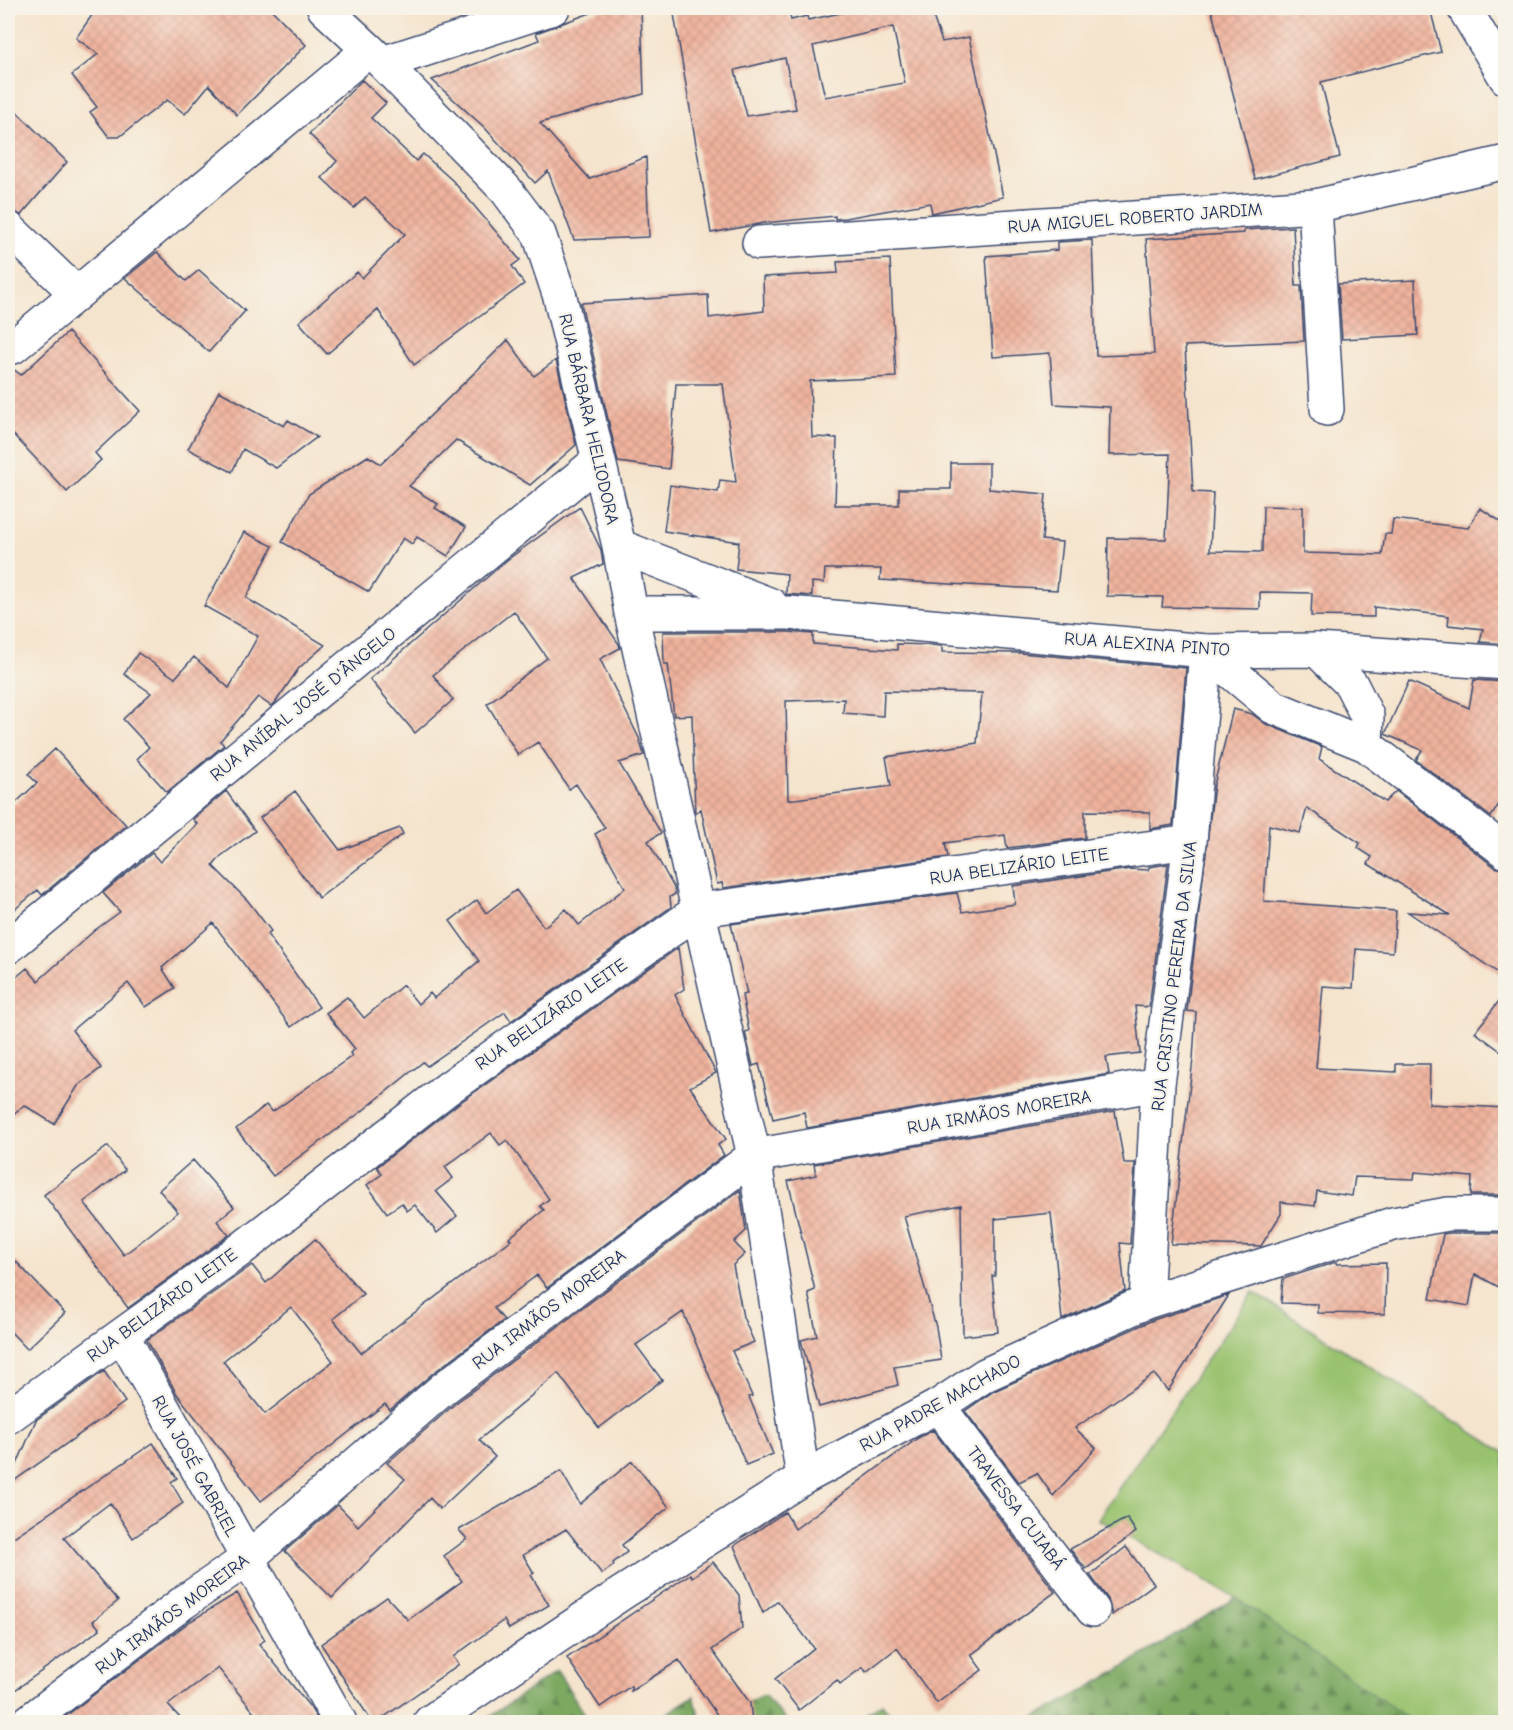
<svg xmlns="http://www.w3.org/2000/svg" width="1513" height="1730" viewBox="0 0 1513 1730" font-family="'Comic Neue',sans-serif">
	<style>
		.forest { fill: url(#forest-firs); stroke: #4b6c60; stroke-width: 1.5 }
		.pitch { fill: #9ac26e; stroke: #5a7866; stroke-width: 1.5 }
		.building { fill: url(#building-cross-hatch); fill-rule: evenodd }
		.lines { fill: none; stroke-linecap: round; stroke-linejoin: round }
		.minor-casing { stroke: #3c4a6f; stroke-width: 36 }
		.tertiary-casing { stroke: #3c4a6f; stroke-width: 36 }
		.minor { stroke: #fff; stroke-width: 33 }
		.tertiary { stroke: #fff; stroke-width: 33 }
		.labels { text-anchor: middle; stroke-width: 4.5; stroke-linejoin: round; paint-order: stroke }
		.street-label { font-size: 18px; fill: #1b2f5e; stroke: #f7f3e8 }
	</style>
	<defs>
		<pattern id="forest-firs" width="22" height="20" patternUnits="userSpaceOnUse" patternTransform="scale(1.5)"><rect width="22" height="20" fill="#7ba861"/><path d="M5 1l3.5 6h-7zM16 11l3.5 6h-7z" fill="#648953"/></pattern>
		<pattern id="building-cross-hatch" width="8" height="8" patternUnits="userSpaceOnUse" patternTransform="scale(1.5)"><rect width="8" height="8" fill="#f0b39d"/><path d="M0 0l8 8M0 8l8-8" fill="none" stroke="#cd9a8a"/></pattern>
	</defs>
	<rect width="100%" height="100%" fill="#f7f3e8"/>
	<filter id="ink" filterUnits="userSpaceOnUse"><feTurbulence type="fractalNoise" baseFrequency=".0167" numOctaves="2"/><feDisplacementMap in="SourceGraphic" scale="12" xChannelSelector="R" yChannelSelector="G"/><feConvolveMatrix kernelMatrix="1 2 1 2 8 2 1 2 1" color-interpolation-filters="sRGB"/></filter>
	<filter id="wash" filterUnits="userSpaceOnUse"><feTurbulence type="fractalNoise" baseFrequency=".008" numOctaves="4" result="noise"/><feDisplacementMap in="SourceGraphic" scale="24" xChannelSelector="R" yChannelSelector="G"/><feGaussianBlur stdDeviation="1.35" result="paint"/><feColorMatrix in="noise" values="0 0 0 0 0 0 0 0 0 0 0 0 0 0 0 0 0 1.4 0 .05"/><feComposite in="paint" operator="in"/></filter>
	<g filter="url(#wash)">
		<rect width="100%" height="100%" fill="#f5e4cd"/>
		<path class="forest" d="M1236,1598L1415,1722H1027L1107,1677Z
			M557,1671L590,1722H482L556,1671Z
			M764,1695L787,1722H704Z
			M694,1696L701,1722H653Z
			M882,1703L897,1722H855Z"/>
		<path class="pitch" d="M1253,1292L1505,1453V1722H1413L1236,1598L1098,1519Z"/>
		<g id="blocks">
			<path class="building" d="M97,8H270L306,45L237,115L209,85L185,114L167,100L119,137H109L90,112L97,107L72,75L98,54L76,38Z
				M604,8H641L644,94L540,123L590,179L646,157L649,237L574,240L548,171L535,183L484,127L432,80L539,40L536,33Z
				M673,8H788L791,20L807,16L808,20L863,8H930L942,42L969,37L1003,197L932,213L930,203L845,218L835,219V216L764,223L711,233ZM893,27L905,83L825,97L813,46ZM785,58L796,109L747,116L735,70Z
				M1211,8H1430L1441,52L1321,82L1340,157L1255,179Z
				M362,80L386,103L371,118L416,161L423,154L453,181L520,260L512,266L524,284L414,365L378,310L327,354L299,322L357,272L362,278L405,234L365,197L354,208L322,178L337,161L309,134Z
				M8,103L67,162L21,215L8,210Z
				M1293,227L1296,286H1301L1304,341L1185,346L1193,492L1213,493L1210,551L1262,552L1263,506L1303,507V553L1382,555L1385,534H1391L1393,519L1468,528L1480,508L1506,525V644L1480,642L1483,629L1448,625L1449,616L1374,607V617L1311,616L1312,593L1260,592V609L1162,607L1163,597L1107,596L1108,538L1166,539L1170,454L1109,455L1110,407L1054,404L1050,353L993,357L986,256L1057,250V242L1092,240L1096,356L1154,354L1146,239L1244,233V230Z
				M157,252L186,281L199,270L245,311L209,352L125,278Z
				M890,259L896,377L810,381L812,437L837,438L835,505H899V489H951V463H989V489L1046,494L1042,540L1062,542L1057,590L880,580L881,569H825L824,583L812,582V596L786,594L787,574L736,569L739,542L664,531L670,485L718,492L720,480L736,482L723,384H676L669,469L618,462L581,303L708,295L709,318L764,311L763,277L838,273L837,262Z
				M1415,280L1418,335L1342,339L1338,284Z
				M68,332L140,411L95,453L101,460L67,492L8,429V365L21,375Z
				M508,340L534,376L556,360L576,445L530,485L456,440L409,486L438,504L435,508L466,527L448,556L417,537L412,544L403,538L369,592L282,542L309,494L368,456L381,464Z
				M219,391L284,426L288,420L317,437L276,468L243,449L232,472L188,449Z
				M580,507L601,550L603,564L574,578L619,644L620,648L600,659L639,738L644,755L619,763L661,833L648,841L674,888L675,894L670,897L671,907L511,1021L505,1012L427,1066L423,1062L361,1112L273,1176L236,1129L266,1105L272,1112L352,1056L350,1053L355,1049L326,1013L347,997L364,1018L403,985L418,1004L430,993L434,998L479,961L450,921L477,900L486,913L516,890L544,927L566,909L579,925L625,888L595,834L605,828L576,784L569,789L538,742L518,755L487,704L547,658L514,611L433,675L453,700L415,733L370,679L507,560Z
				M244,532L273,546L246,598L325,645L299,668L275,703L271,706L258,697L220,741L224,745L167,792L137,759L149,747L123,719L151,693L124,674L138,653L175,678L194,657L229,688L258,636L204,606Z
				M663,632H788L813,634V644L897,650V644L931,645L942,646V652L1020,653L1186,668L1173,825L1150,829V812L1085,811V838L1007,848L1005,835L945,843L948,857L723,888L722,883L717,884L701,809L695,813L692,715L674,716L668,664H664ZM884,691L982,693L977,743L886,757L891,786L788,800L786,701L844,699L843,713L883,716Z
				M1474,680L1506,682V793L1491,817L1416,760L1422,750L1385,734L1409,681L1469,708Z
				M1233,709L1252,714L1266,724L1322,747L1319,759L1385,802L1396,791L1495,867L1506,870V978L1408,912L1450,915L1368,864L1372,857L1358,848L1360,843L1307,808L1300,833L1269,825L1264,901L1396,911L1393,952L1356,949L1353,988L1323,986L1316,1068L1396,1072V1064H1430L1429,1104L1506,1108V1195H1471L1472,1177L1415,1172L1414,1179L1355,1177L1352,1196L1317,1191L1315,1206L1281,1202V1214L1261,1246L1171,1244L1193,1059L1196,1012L1187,1011L1214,785Z
				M55,749L126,825L42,895L38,890L8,915V810L37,783L28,774Z
				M226,791L255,831L221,856L213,866L248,901L271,931L267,934L319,1007L291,1027L213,923L162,968L175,988L146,1007L128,983L72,1030L101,1068L78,1086L54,1124L24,1105L8,1119V984L27,968L38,981L95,930L120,912L103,893L152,853L160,862L197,824L193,819Z
				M295,791L340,850L400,828L403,834L319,898L260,818Z
				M1168,864L1149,1007L1135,1006L1140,1053L1106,1057L1109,1074L807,1128L804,1112L773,1119L759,1064L753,1066L745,1032L749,1031L742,995L747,994L731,924L957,893L962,912L1015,904L1013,886L1130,869L1148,870L1149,867Z
				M678,948L684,989L675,995L716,1073L690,1087L726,1139L718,1145L724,1155L547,1288L537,1275L494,1308L504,1320L433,1373L390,1410L385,1404L261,1501L177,1394L147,1340L252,1265L266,1283L315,1239L363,1294L333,1319L361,1353L511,1240L509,1238L544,1210L540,1206L549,1199L507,1140L500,1145L491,1133L445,1167L453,1178L436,1191L457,1216L437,1233L415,1205L407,1211L402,1203L387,1213L367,1185L382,1174L377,1167L458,1104ZM291,1307L333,1361L265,1414L223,1361Z
				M1506,992V1055L1475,1032Z
				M1115,1111L1124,1163H1135L1130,1244L1120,1243L1125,1291L1062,1320L1051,1213L995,1219V1276H992L998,1332L963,1336L961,1205L904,1216L936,1327L941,1360L894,1367L898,1385L819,1407L801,1340L817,1336L808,1293L815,1290L788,1181L816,1175L814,1164Z
				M108,1146L125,1170L84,1202L124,1255L178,1212L159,1190L193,1160L234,1207L217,1221L229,1235L128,1308L44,1195Z
				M740,1190L746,1231L734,1242L745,1254L733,1265L743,1317L754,1342L732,1351L752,1396L749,1397L773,1454L746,1465L683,1312L636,1345L662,1380L599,1428L558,1373L479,1440L495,1457L440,1509L430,1498L332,1598L285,1551L338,1505L358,1526L405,1479L387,1463L456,1403Z
				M1450,1233H1506V1291L1475,1274L1469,1306L1430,1299L1443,1234Z
				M8,1253L65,1313L27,1349L8,1329Z
				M1336,1262V1264L1386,1263L1385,1314L1318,1313V1304L1281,1303L1283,1279Z
				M1229,1295L1168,1391L1154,1374L1075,1428L1096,1448L1053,1496L1037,1473L1019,1482L965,1411L994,1391L1153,1320Z
				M104,1371L125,1402L8,1485L36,1420Z
				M933,1430L1055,1592L971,1655L982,1670L937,1703L897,1648L866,1672L863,1667L840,1684L837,1680L799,1710L775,1679L814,1648L778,1601L763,1613L734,1546L785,1512L795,1529L918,1438Z
				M153,1443L177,1478L171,1482L183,1503L133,1538L110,1503L64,1538L118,1601L93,1621L100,1629L8,1695V1541Z
				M632,1461L669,1507L622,1545L627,1552L613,1563L614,1565L602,1574L566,1529L523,1555L534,1573L531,1575L549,1605L509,1629L504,1620L453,1657L459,1664L377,1722H372L321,1644L387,1597L408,1620L462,1581L444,1556L467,1539L459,1530L561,1471L580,1504Z
				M1127,1518L1136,1532L1086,1569L1070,1549Z
				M1126,1547L1154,1584L1112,1615L1108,1599L1090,1575Z
				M713,1562L739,1595L742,1628L712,1650L750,1703L752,1722H722L679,1660L631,1691V1686L600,1707L567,1658L690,1574L692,1577Z
				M237,1593L265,1640L259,1644L310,1707L319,1722H262L218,1668L168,1705L184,1722H58L189,1622Z"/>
		</g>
	</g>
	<g filter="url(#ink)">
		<use href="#blocks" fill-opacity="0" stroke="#3c4a6f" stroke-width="1.5"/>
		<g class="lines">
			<defs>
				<path id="minor" d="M1464,8L1506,78
					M383,63L553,8
					M1315,206L1327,409
					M8,228L76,293
					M759,243L1315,206L1506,162
					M13,347L369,50
					M1206,651L1273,707L1366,745L1367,716L1351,684L1317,650
					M1366,745L1506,852
					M8,947L598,461
					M1146,1302L1158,1084L1190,842L1206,651
					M122,1335L340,1722
					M938,1406L1093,1610
					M8,1417L240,1250L447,1089L699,910L1190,842
					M28,1722L184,1602L247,1559L444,1388L754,1156L1158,1084"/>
				<path id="tertiary" d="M324,8L383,63L506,190L539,234L560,297L619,546L631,613L754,1156L803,1478
					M619,546L771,605
					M631,613H789L1206,651L1317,650L1506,663
					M430,1722L622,1593L803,1478L938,1406L985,1375L1146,1302L1393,1224L1448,1214H1506"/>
			</defs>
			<use href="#minor" class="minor-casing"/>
			<use href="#tertiary" class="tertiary-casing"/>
			<use href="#minor" class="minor"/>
			<use href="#tertiary" class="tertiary"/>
		</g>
	</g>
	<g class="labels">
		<g class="street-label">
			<text transform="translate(1135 218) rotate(-4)" y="6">RUA MIGUEL ROBERTO JARDIM</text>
			<text transform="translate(589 419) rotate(77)" y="6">RUA BÁRBARA HELIODORA</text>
			<text transform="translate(1147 644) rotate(4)" y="6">RUA ALEXINA PINTO</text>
			<text transform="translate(303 704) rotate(-39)" y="6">RUA ANÍBAL JOSÉ D'ÂNGELO</text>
			<text transform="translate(1019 866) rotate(-8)" y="6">RUA BELIZÁRIO LEITE</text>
			<text transform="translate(1174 976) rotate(-83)" y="6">RUA CRISTINO PEREIRA DA SILVA</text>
			<text transform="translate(551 1014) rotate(-35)" y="6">RUA BELIZÁRIO LEITE</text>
			<text transform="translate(999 1112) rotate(-10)" y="6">RUA IRMÃOS MOREIRA</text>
			<text transform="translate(162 1305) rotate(-36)" y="6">RUA BELIZÁRIO LEITE</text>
			<text transform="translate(549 1309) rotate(-37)" y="6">RUA IRMÃOS MOREIRA</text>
			<text transform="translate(940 1403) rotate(-29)" y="6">RUA PADRE MACHADO</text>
			<text transform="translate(195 1466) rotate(61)" y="6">RUA JOSÉ GABRIEL</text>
			<text transform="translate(1016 1508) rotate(53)" y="6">TRAVESSA CUIABÁ</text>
			<text transform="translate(172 1614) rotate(-37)" y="6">RUA IRMÃOS MOREIRA</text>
		</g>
	</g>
	<rect width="1513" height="1730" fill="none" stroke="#f7f3e8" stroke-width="30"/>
</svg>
